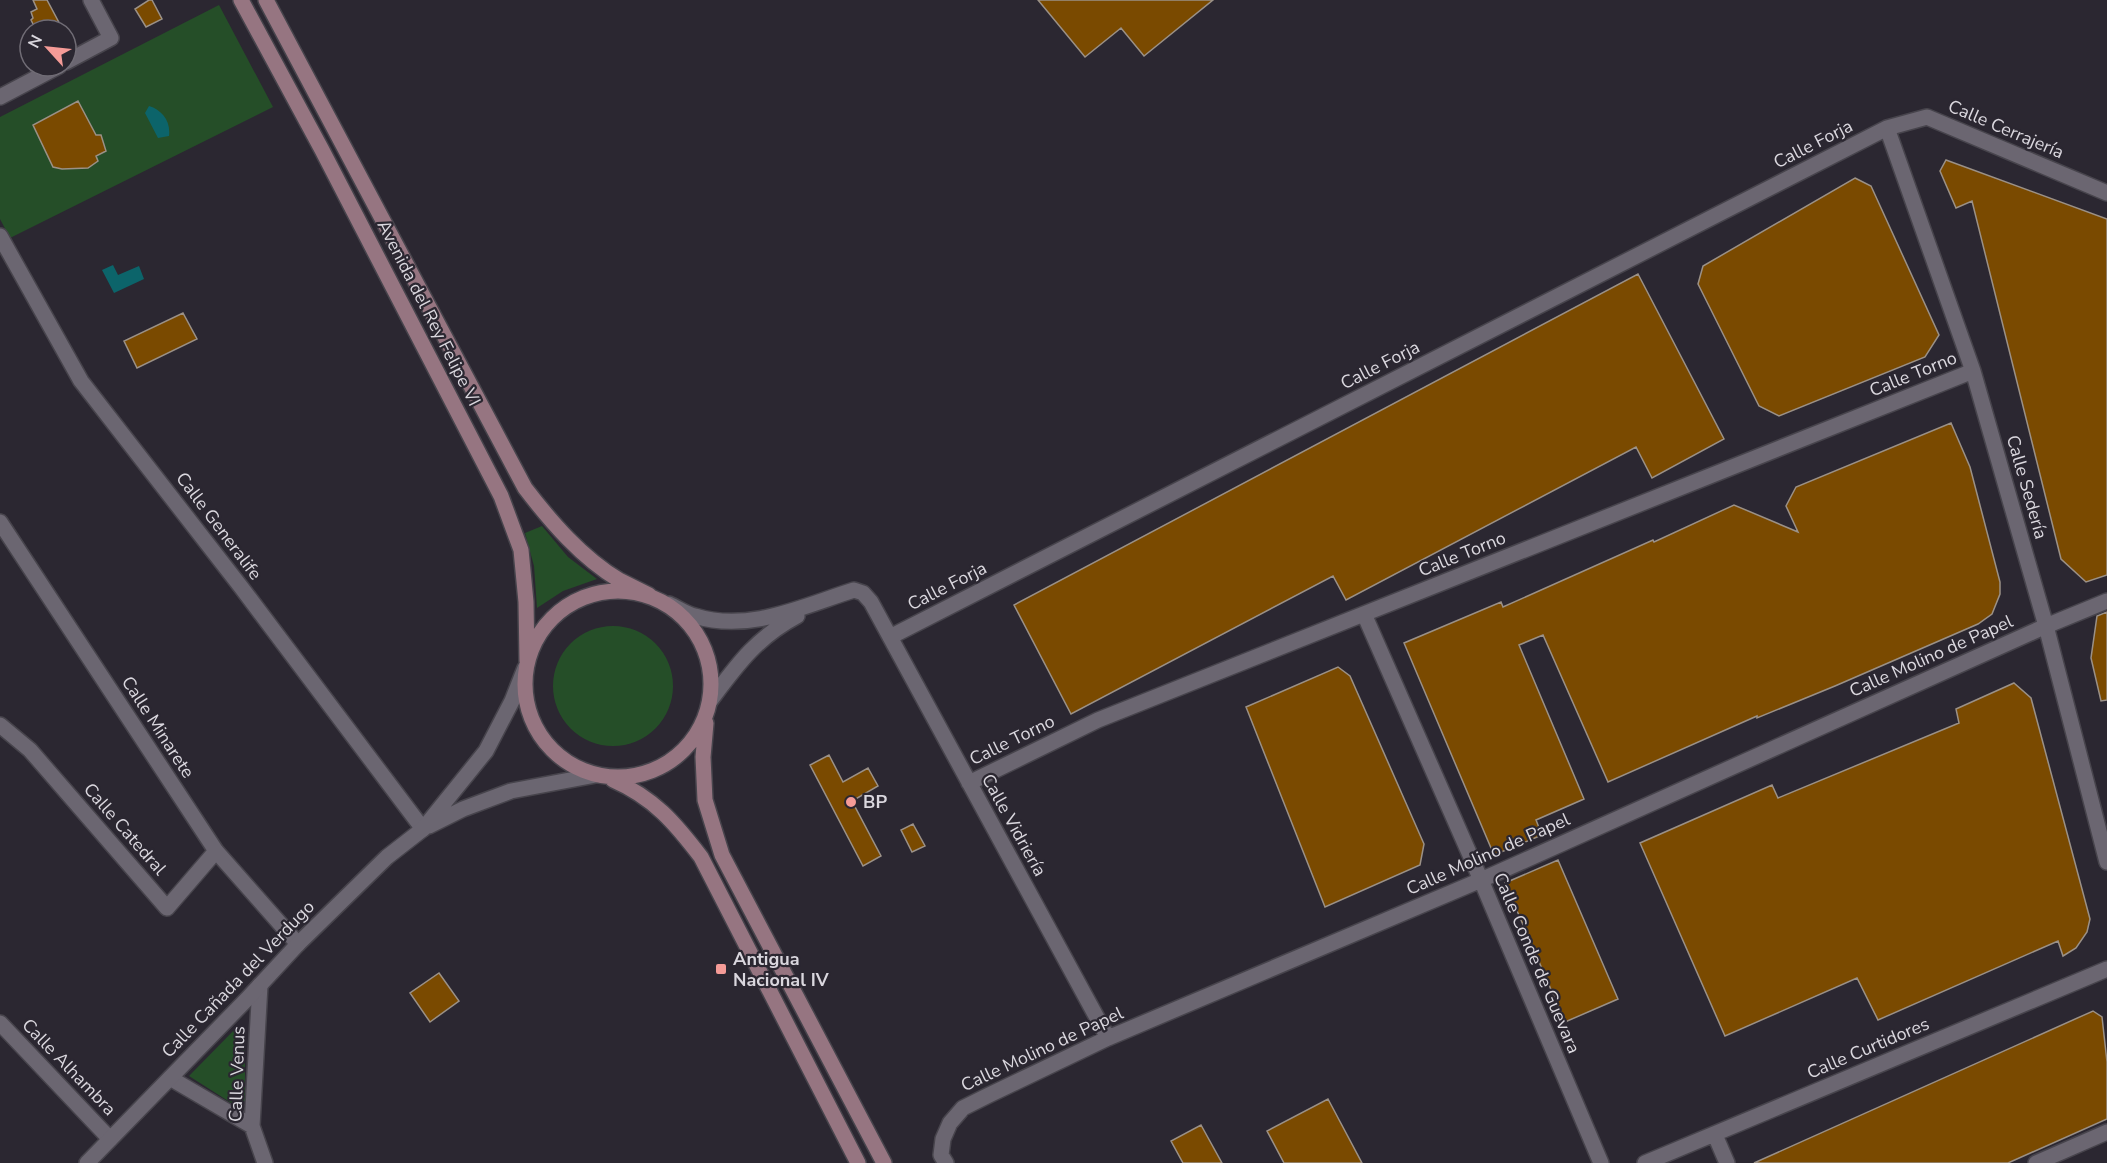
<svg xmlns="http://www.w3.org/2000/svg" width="2107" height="1163" viewBox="0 0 2107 1163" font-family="'Nunito Sans',sans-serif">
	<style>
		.green { fill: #254e28 }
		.water { fill: #0c646a }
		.building { fill: #7a4a00; stroke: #9b9187; stroke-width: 1.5 }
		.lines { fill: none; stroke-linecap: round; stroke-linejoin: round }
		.minor-casing { stroke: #47444c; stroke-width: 18 }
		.tertiary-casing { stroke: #47444c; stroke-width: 18 }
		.secondary-casing { stroke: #47444c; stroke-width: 18 }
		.minor { stroke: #6b6671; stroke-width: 15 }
		.tertiary { stroke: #6b6671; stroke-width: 15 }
		.secondary { stroke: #967581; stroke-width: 15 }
		.poi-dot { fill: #f59b97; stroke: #2b2731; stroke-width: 2 }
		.labels { text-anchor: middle; stroke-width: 4.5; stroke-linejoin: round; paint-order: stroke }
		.street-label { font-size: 18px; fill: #dad7de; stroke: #2b2731 }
		.poi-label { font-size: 18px; font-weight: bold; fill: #dad7de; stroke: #2b2731; text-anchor: start }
	</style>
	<rect width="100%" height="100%" fill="#2b2731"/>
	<path class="green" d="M219,5L273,107L10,238L0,219V117Z
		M542,526L568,557L597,579L563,591L537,608L534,566L525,533Z
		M553 686a60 60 0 1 1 120 0a60 60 0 1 1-120 0Z
		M238,1026L245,1032V1101L236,1106L189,1076Z"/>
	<path class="water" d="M149,106C162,110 171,121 169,136L158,138L145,113Z
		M113,265L118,275L139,266L144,279L114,293L102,270Z"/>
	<path class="building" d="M33,0H47L63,30H36L31,20L33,18L31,12L37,9Z
		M149,0H152L162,19L146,27L135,9Z
		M1038,0H1213L1144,56L1121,28L1085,57Z
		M78,101L96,135H101L106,151L96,156L98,161L88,168L62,169L53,167L33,125Z
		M1946,160L2107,219V575L2086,582L2061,559L1972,201L1956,208L1940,171Z
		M1855,178L1871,186L1939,335L1925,357L1779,416L1759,406L1698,284L1703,266Z
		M1638,274L1724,439L1652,478L1636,447L1346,600L1333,576L1071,714L1014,605Z
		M183,313L197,339L137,368L124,341Z
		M1951,423L1970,467L2000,582V594L1992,614L1978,624L1835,686L1757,718V716L1608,782L1543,635L1519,645L1584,799L1536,820L1542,835L1494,855L1404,643L1501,602L1503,607L1653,540L1654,542L1734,505L1798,532L1786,506L1796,487Z
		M2107,612V700L2101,701L2091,658L2097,616Z
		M1338,667L1350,676L1424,844L1420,865L1325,907L1246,707Z
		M2014,683L2031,698L2090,919L2087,932L2076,948L2063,956L2058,941L1878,1020L1857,978L1725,1036L1640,843L1772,785L1778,798L1959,723L1956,709Z
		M829,755L843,782L868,768L878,786L852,801L881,856L863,866L810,765Z
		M913,824L925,846L912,852L901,830Z
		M1558,860L1618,999L1565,1022L1505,883Z
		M439,973L459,1001L430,1022L410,993Z
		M2093,1011L2102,1017L2107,1062V1119L2008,1163H1754Z
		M1328,1099L1362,1163H1284L1267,1131Z
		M1201,1125L1222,1163H1183L1171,1141Z"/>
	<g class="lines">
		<defs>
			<path id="minor" d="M66,62L111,38L91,0
				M0,97L59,66
				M1887,128L1973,371L2046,626L2107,862
				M0,236L81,381L241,587L423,829
				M0,522L216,851L298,944
				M669,604C678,608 686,614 695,616C749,633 803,606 854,590L863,593L871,602L1108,1038
				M1364,614L1481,880L1601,1163
				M890,637L1887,128L1927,117L2107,193
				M710,701C737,665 756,638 797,616
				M0,725L30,750L167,908L216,851
				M969,783L1098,720L1973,371
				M260,985L252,1126L265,1163
				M0,1023L110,1139
				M170,1078L252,1126
				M1715,1135L1727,1163
				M946,1163L941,1155L943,1139L950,1123L963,1108L989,1095L1108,1038L1481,880L2046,626L2107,601
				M1645,1163L2107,969
				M2036,1163L2107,1132"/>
			<path id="tertiary" d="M429,826L463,809L511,791L596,775
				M87,1163L247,999L298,944L387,857L423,829L486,751L512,701L525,668"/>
			<path id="secondary" d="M241,0L322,150L501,496L521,550L526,602L527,661
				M266,0L525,488C551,522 582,558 619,580C629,585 639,590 649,595
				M525 684a93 93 0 1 1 186 0a93 93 0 1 1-186 0Z
				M706,723L703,757L705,800L722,855L884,1163
				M613,780C654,798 675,823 701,857L858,1163"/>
		</defs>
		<use href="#minor" class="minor-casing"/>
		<use href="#tertiary" class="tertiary-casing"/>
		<use href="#secondary" class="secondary-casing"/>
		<use href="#minor" class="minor"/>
		<use href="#tertiary" class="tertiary"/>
		<use href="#secondary" class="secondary"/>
	</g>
	<g class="poi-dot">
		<circle cx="851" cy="802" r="6"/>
		<rect x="715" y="963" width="12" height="12" rx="3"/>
	</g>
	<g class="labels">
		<g class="street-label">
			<text transform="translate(2006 129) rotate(23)" y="6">Calle Cerrajería</text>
			<text transform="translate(1813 144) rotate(-27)" y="6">Calle Forja</text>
			<text transform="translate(429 313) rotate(63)" y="6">Avenida del Rey Felipe VI</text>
			<text transform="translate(1380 365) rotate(-27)" y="6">Calle Forja</text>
			<text transform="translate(1913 374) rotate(-22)" y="6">Calle Torno</text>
			<text transform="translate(2027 487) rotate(74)" y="6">Calle Sedería</text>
			<text transform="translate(219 526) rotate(53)" y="6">Calle Generalife</text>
			<text transform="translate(1462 554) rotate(-22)" y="6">Calle Torno</text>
			<text transform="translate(947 586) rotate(-27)" y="6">Calle Forja</text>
			<text transform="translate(1931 656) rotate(-24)" y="6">Calle Molino de Papel</text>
			<text transform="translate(158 727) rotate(57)" y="6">Calle Minarete</text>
			<text transform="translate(1012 740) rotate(-26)" y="6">Calle Torno</text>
			<text transform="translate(1014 825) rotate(61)" y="6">Calle Vidriería</text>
			<text transform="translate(125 829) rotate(49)" y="6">Calle Catedral</text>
			<text transform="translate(1488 854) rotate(-24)" y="6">Calle Molino de Papel</text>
			<text transform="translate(1537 963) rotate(67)" y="6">Calle Conde de Guevara</text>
			<text transform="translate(238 979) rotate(-46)" y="6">Calle Cañada del Verdugo</text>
			<text transform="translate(1868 1048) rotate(-23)" y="6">Calle Curtidores</text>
			<text transform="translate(1042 1049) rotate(-25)" y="6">Calle Molino de Papel</text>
			<text transform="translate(69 1067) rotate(46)" y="6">Calle Alhambra</text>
			<text transform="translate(237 1074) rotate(-88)" y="6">Calle Venus</text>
		</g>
		<g class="poi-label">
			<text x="863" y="808">BP</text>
			<text x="733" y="965">Antigua<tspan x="733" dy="21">Nacional IV</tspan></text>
		</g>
	</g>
	<g transform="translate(48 48) rotate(297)"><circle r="28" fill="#2b2731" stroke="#716d76" stroke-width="1.5"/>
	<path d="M0-4.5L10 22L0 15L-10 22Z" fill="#f59b97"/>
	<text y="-9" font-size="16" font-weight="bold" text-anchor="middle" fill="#dad7de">N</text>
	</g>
</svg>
